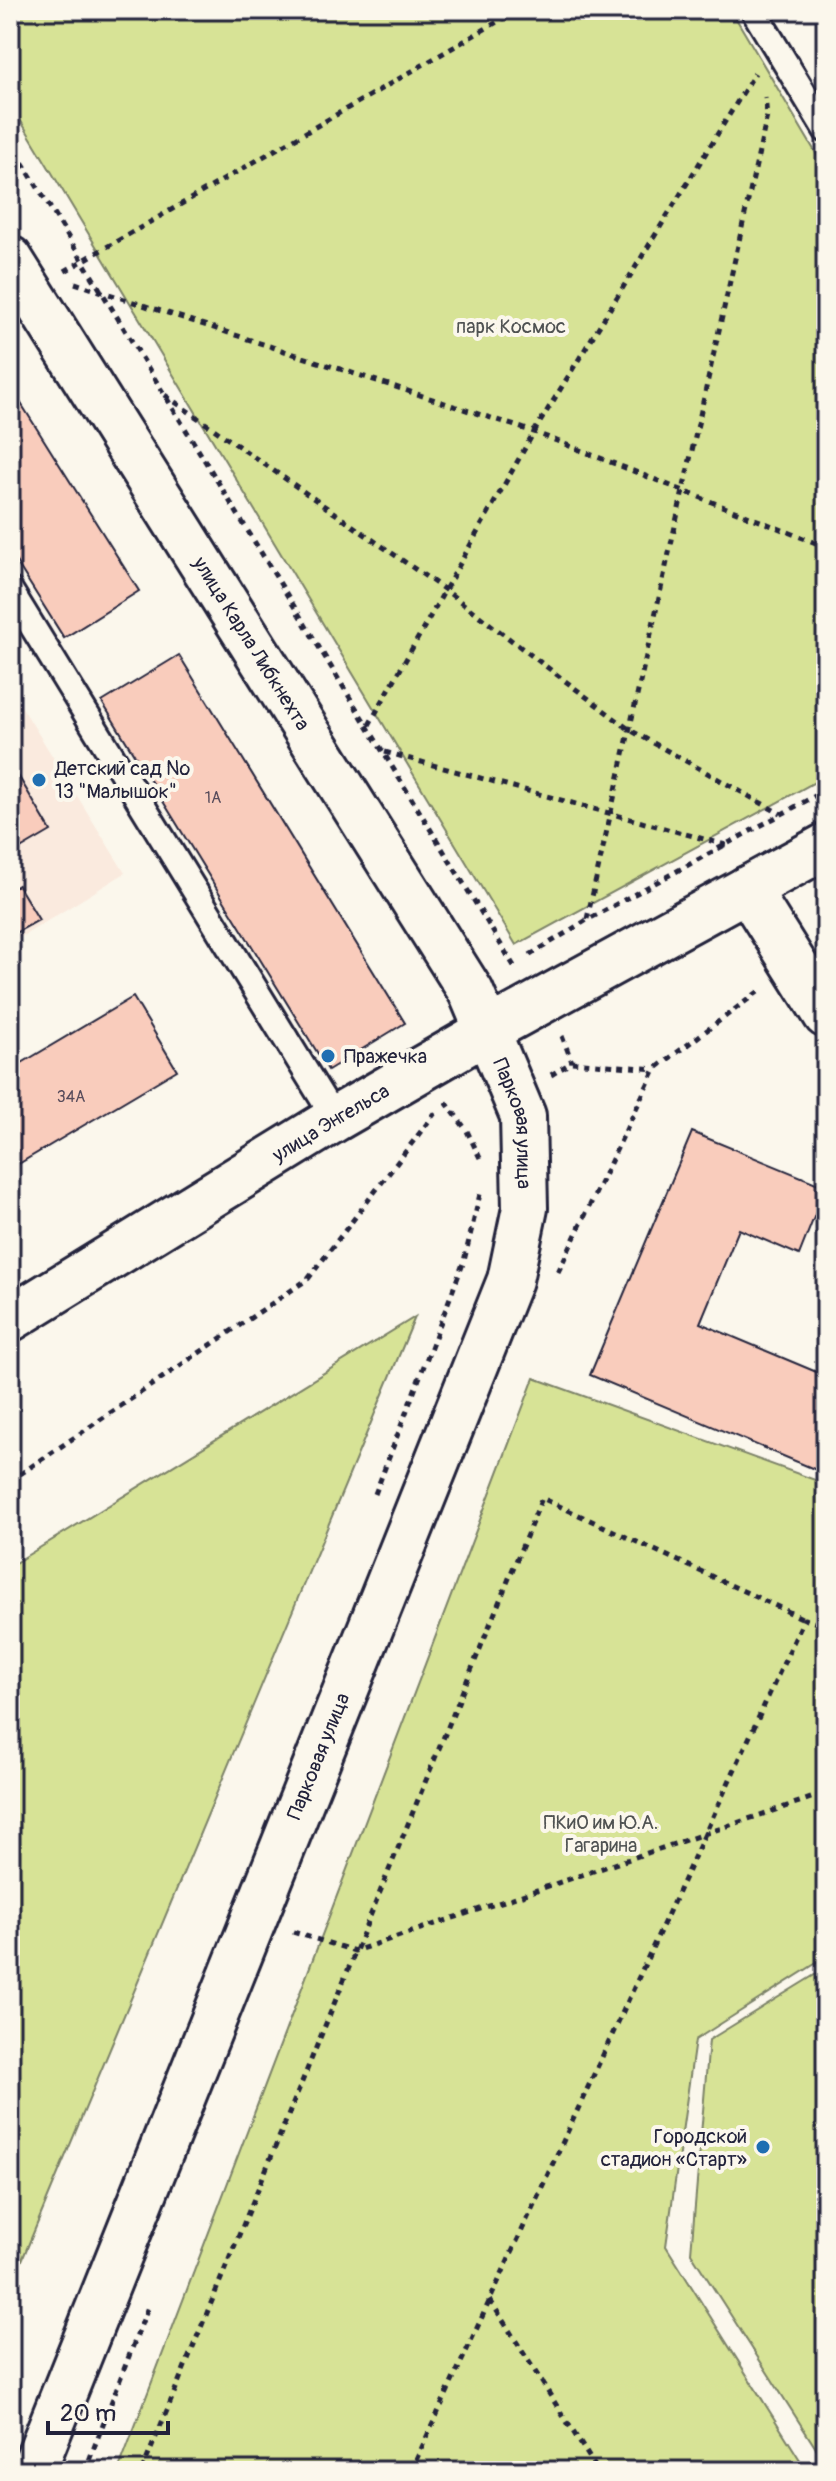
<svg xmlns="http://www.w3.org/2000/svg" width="836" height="2481" viewBox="0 0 836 2481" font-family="Pangolin,sans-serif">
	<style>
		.built { fill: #faeade }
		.green { fill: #d7e396; stroke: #7c8268; stroke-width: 2 }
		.building { fill: #f9ccbc; stroke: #22223b; stroke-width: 2 }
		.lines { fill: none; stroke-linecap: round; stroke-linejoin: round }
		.lane-casing { stroke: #22223b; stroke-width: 30 }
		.street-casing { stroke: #22223b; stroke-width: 50 }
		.secondary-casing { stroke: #22223b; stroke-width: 50 }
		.path { stroke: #22223b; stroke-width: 5; stroke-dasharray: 6 6; stroke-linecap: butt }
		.lane { stroke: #fbf7ec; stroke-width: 24 }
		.street { stroke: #fbf7ec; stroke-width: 44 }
		.secondary { stroke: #fbf7ec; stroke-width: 44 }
		.poi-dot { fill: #1f6fb2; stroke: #fbf7ec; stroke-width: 3 }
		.labels { text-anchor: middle; stroke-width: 8; stroke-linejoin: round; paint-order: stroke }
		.number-label { font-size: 16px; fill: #584c5b }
		.park-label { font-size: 20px; fill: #4f5252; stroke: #fbf7ec }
		.street-label { font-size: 20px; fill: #22223b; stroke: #fbf7ec }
		.poi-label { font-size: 20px; fill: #22223b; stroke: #fbf7ec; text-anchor: start }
	</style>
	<rect width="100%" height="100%" fill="#fbf7ec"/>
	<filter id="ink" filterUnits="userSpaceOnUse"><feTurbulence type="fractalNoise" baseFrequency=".0125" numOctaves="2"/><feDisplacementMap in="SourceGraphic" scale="16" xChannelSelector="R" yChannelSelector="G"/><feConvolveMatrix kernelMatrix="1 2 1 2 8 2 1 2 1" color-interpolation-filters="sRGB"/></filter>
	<g filter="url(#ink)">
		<path class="built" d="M10,688L125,873L10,944Z"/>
		<path class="green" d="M10,10H731L826,170V776L516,945L10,103Z
			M415,1317L10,2289V1566Z
			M534,1378L826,1484V1957L695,2040L666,2246L807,2471H118Z
			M826,1968V2464L691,2253L709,2040Z"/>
		<path class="building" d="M10,386L139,591L64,638L10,552Z
			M179,655L405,1023L328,1070L102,702Z
			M10,762L51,831L10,855Z
			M18,885L39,920L10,936V890Z
			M133,997L177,1070L10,1169V1070Z
			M692,1132L826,1187L799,1255L739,1229L700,1323L826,1376V1474L590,1375Z"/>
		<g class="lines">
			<defs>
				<path id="lane" d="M761,10L755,13L826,130
					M10,590L335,1119"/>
				<g id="street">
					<path d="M747,889L826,1015"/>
					<path id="s1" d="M10,1319L335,1119L489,1030"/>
				</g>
				<g id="secondary">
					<path id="s2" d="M10,259L471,992L523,1116L525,1208L510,1280L33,2471"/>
					<path d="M489,1030L826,846"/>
				</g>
			</defs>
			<use href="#lane" class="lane-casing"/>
			<use href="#street" class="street-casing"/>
			<use href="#secondary" class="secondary-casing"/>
			<path class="path" d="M10,142L514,966
				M65,271L518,10
				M75,283L534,432L826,547
				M165,395L445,590L630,730L781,814
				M369,725L534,432L755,73
				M385,752L726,845
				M587,919L767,116L765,97
				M530,955L587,920L826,790
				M562,1036L572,1062
				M551,1075L572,1062L655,1069
				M446,1102L467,1131L480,1158
				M558,1272L655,1069L762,989
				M10,1481L308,1279L435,1113
				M375,1494L464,1261L480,1194
				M293,1932L355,1951L826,1793
				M490,2300L598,2471
				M85,2471L149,2304
				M142,2471L542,1498L804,1619
				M411,2471L804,1619L826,1626"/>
			<use href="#lane" class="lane"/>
			<use href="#street" class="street"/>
			<use href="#secondary" class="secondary"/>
		</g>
	</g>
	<g class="poi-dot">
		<circle cx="39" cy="780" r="8"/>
		<circle cx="328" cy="1056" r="8"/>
		<circle cx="763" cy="2147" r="8"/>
	</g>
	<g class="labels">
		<g class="number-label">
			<text x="213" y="803">1А</text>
			<text x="71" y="1102">34А</text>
		</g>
		<g class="park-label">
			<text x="511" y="333">парк Космос</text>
			<text x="601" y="1829">ПКиО им Ю.А.<tspan x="601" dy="23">Гагарина</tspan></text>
		</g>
		<g class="street-label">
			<text dy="7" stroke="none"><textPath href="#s2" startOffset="454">улица Карла Либкнехта</textPath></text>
			<text dy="7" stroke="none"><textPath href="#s1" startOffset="376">улица Энгельса</textPath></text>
			<text dy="7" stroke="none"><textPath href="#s2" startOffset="1006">Парковая улица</textPath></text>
			<text transform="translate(318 1756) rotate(-68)" y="7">Парковая улица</text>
		</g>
		<g class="poi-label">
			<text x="55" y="775">Детский сад №<tspan x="55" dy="23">13 "Малышок"</tspan></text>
			<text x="344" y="1063">Пражечка</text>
			<text x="747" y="2143" text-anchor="end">Городской<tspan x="747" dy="23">стадион «Старт»</tspan></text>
		</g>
	</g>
	<rect width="836" height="2481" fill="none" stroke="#fbf7ec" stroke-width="40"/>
	<rect x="20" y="20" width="796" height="2441" fill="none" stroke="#22223b" stroke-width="3" filter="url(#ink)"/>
	<path d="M48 2421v12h120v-12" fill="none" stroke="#22223b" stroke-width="4"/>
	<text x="60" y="2421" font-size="24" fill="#22223b" stroke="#fbf7ec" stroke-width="6" paint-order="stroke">20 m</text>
</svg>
